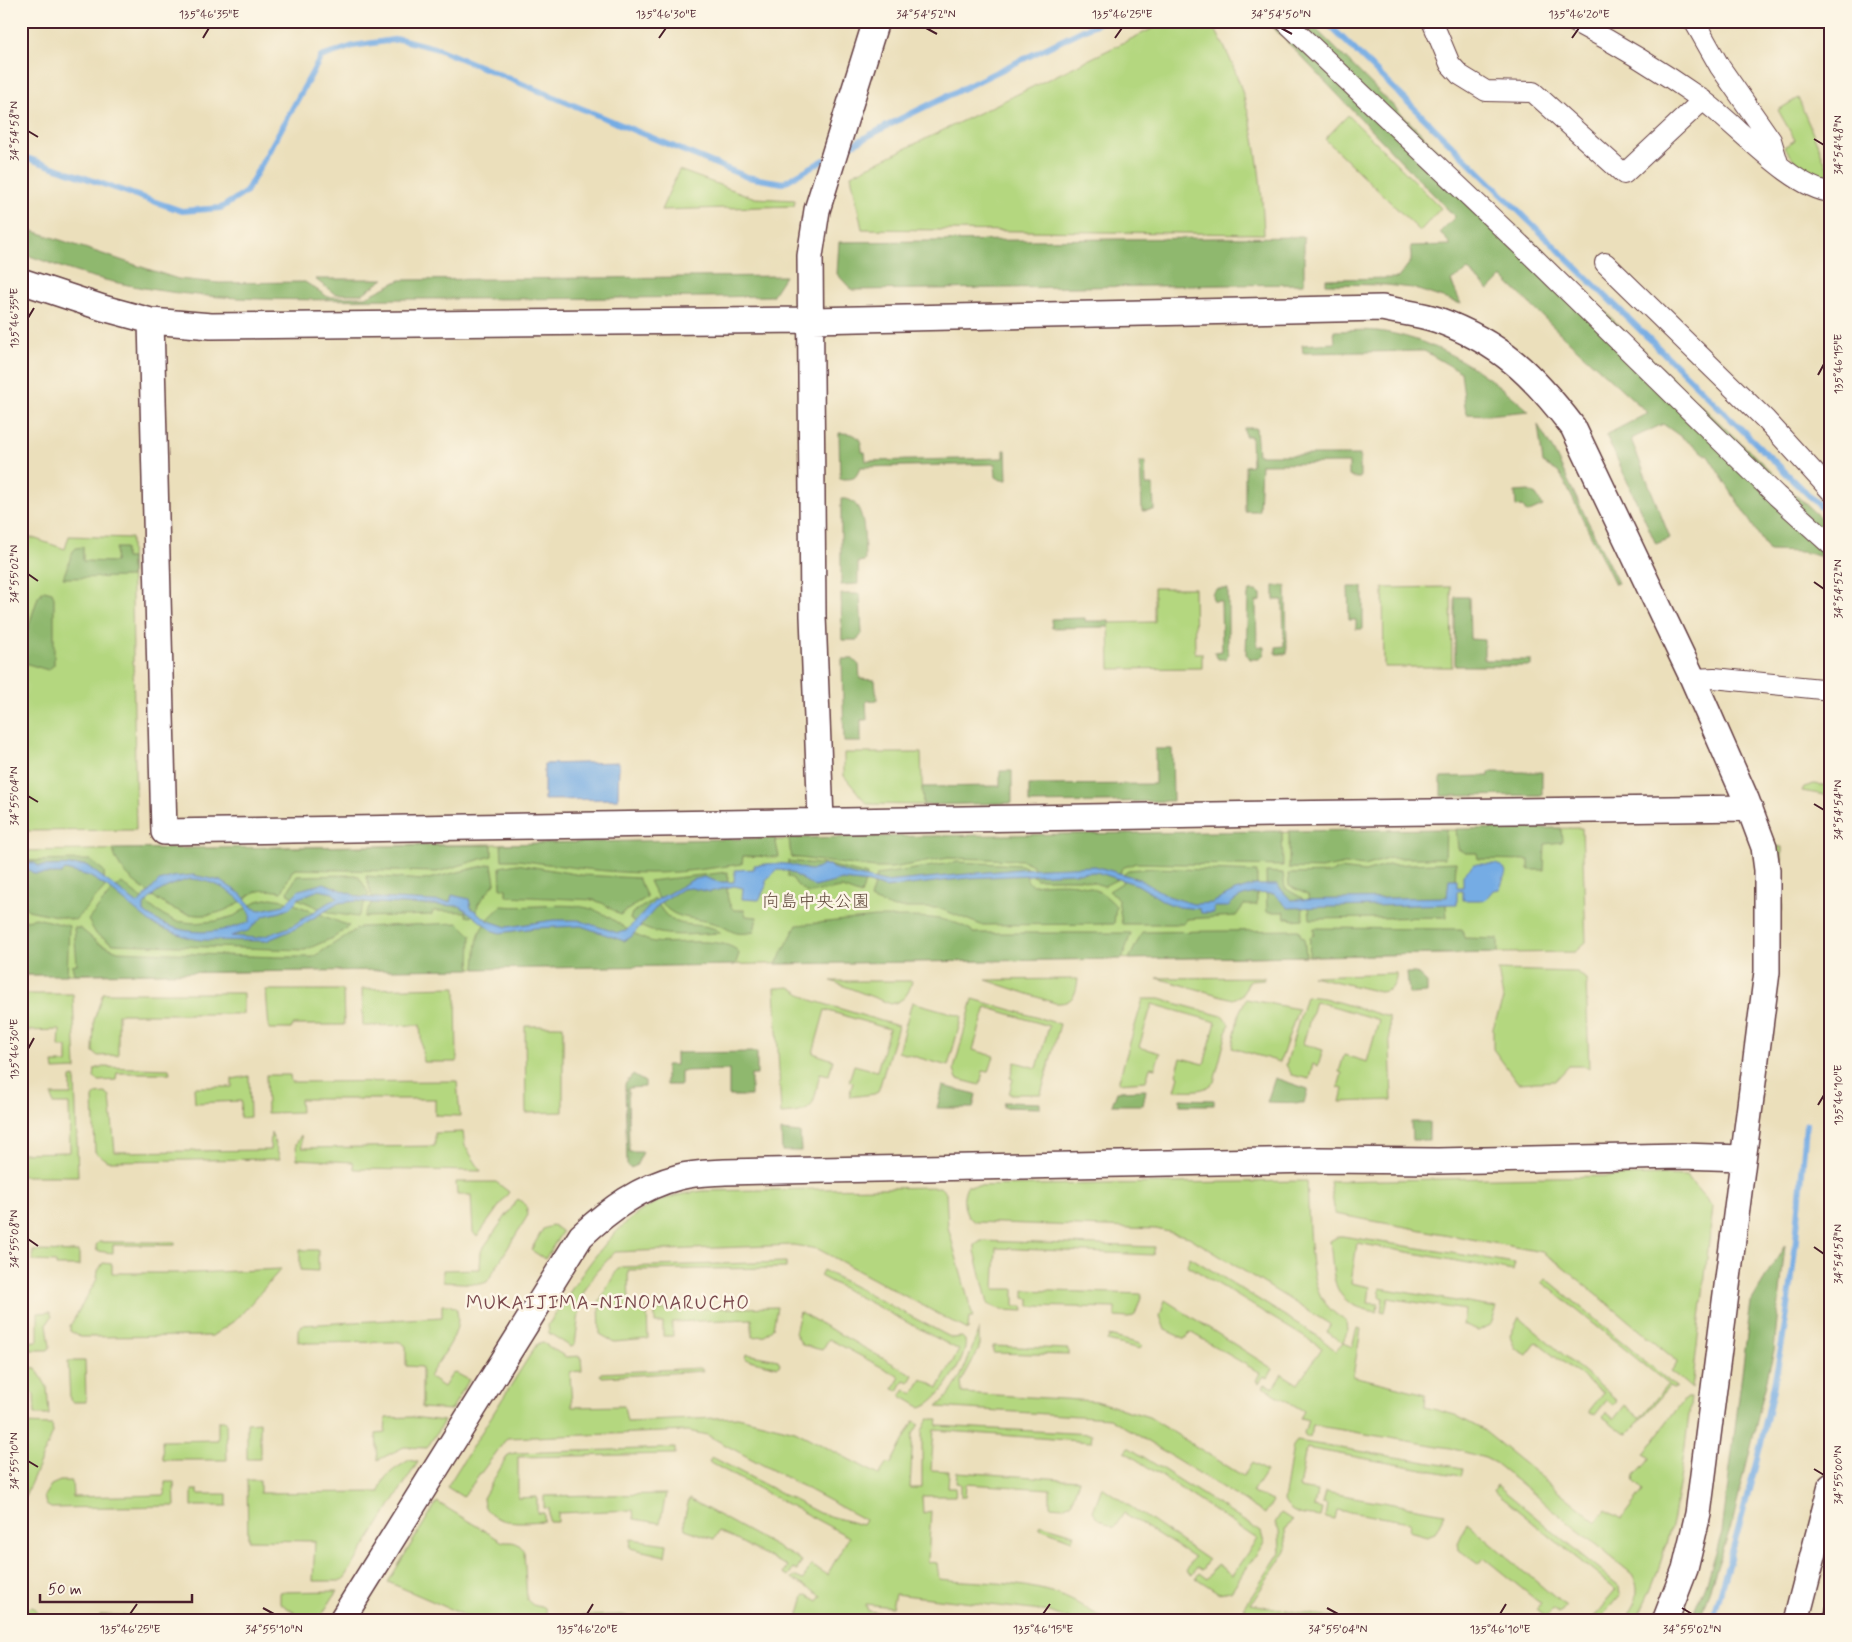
<svg xmlns="http://www.w3.org/2000/svg" width="1852" height="1642" viewBox="0 0 1852 1642" font-family="Mynerve,'Klee One',sans-serif">
	<style>
		.green { fill: #b4d77f; stroke: #7f7b55 }
		.forest { fill: #8fb86e; stroke: #6c6c4c }
		.water { fill: #75ace4; stroke: #606688; fill-rule: evenodd }
		.lines { fill: none; stroke-linecap: round; stroke-linejoin: round }
		.stream { stroke: #75ace4; stroke-width: 6 }
		.minor-casing { stroke: #623c41; stroke-width: 22 }
		.tertiary-casing { stroke: #623c41; stroke-width: 28 }
		.minor { stroke: #fff; stroke-width: 20 }
		.tertiary { stroke: #fff; stroke-width: 25 }
		.rail { stroke: #4a1f2b; stroke-width: 4 }
		.ticks { fill: none; stroke: #4a1f2b; stroke-width: 2 }
		.labels { text-anchor: middle; stroke-width: 5; stroke-linejoin: round; paint-order: stroke }
		.park-label { font-size: 18px; fill: #644d40; stroke: #fcf5e5 }
		.neighbourhood-label { font-size: 19px; letter-spacing: 1px; fill: #7a494d; stroke: #fcf5e5 }
		.neatline { fill: none; stroke: #4a1f2b; stroke-width: 2 }
		.ticks-label { font-size: 12px; text-anchor: middle; fill: #4a1f2b }
	</style>
	<rect width="100%" height="100%" fill="#fcf5e5"/>
	<filter id="ink" filterUnits="userSpaceOnUse"><feTurbulence type="fractalNoise" baseFrequency=".02" numOctaves="2"/><feDisplacementMap in="SourceGraphic" scale="10" xChannelSelector="R" yChannelSelector="G"/><feConvolveMatrix kernelMatrix="1 2 1 2 8 2 1 2 1" color-interpolation-filters="sRGB"/></filter>
	<filter id="wash" filterUnits="userSpaceOnUse"><feTurbulence type="fractalNoise" baseFrequency=".0096" numOctaves="4" result="noise"/><feDisplacementMap in="SourceGraphic" scale="20" xChannelSelector="R" yChannelSelector="G"/><feGaussianBlur stdDeviation="1.12" result="paint"/><feColorMatrix in="noise" values="0 0 0 0 0 0 0 0 0 0 0 0 0 0 0 0 0 1.4 0 .05"/><feComposite in="paint" operator="in"/></filter>
	<g filter="url(#wash)">
		<rect width="100%" height="100%" fill="#ebdfbb"/>
		<path class="green" d="M1168,21H1210C1250,85 1261,160 1264,234L862,229L851,175Z
			M1798,98L1829,172L1831,179C1804,179 1799,165 1784,147L1795,140L1778,110Z
			M1348,115L1441,208L1420,231L1325,139Z
			M679,170L755,198L795,200L794,206L661,210Z
			M21,534L65,549L69,536L131,538L136,830L21,831Z
			M1451,587L1452,667H1384L1383,588Z
			M1154,588H1194L1195,653H1202V668L1110,669L1109,623L1154,622Z
			M844,753H921L923,805L867,804L844,776Z
			M1814,784L1831,786V796L1802,791L1804,787Z
			M1582,828L1586,942L1575,952L21,975V851Z
			M1768,846L1782,847V911L1776,904Z
			M1498,970L1577,972L1586,979L1589,1069L1584,1066H1569L1555,1081L1518,1083L1493,1049V1028L1503,999Z
			M1396,973C1397,985 1391,991 1380,992L1312,976Z
			M1264,977V979L1250,980L1242,995L1233,999L1157,978Z
			M1078,979C1076,995 1073,1004 1055,1003L986,980Z
			M831,981H912C909,994 904,1001 891,1004Z
			M456,987L457,1062H423L420,1025L363,1026L362,989Z
			M790,987L811,1000L898,1026L878,1092L874,1094L849,1097L853,1082L849,1081L854,1065L877,1071L889,1029L825,1010L813,1053L833,1060L829,1075L820,1073C812,1106 818,1112 781,1114L775,988Z
			M266,990H343L344,1025H293L291,1029H269Z
			M103,993H243V1014H118V1055L98,1056L93,1052L94,1020Z
			M21,994H73L76,1069L54,1070L53,1063H67V1047H59L60,1030L21,1031Z
			M1306,996L1324,998L1389,1017L1392,1100L1340,1102L1343,1089L1338,1087L1342,1073L1339,1072L1344,1055L1367,1062L1379,1020L1315,1001L1303,1044L1323,1050L1318,1066L1313,1064L1309,1079L1292,1075L1286,1065Z
			M973,999L1060,1024L1041,1094H1009L1013,1079L1010,1078L1015,1062L1037,1068L1049,1026L986,1007L973,1050L994,1056L989,1072L983,1071L980,1085L957,1079L954,1069Z
			M1143,999H1160L1222,1016L1229,1024L1214,1082C1204,1093 1189,1090 1175,1090L1179,1076L1176,1074L1181,1058L1204,1064L1216,1022L1152,1004L1139,1047L1160,1053L1155,1068L1150,1067L1146,1081L1118,1083Z
			M1246,999L1298,1009L1280,1062L1232,1048L1239,1013Z
			M912,1002L962,1016L948,1066L898,1052Z
			M525,1026H563V1112L526,1113Z
			M101,1067L169,1069L170,1073H117L116,1080L99,1081L94,1078L95,1069Z
			M266,1075H290L291,1082L457,1081L460,1116L435,1115V1099H300L301,1112L267,1113Z
			M249,1076L250,1117L240,1118L241,1101L195,1103L194,1087H232V1079Z
			M75,1077L78,1176H21V1153L70,1152L69,1104H53L52,1095H71V1078Z
			M105,1093L110,1097L115,1152L270,1150L271,1132L280,1159L107,1161L95,1152L93,1098L96,1094Z
			M463,1132L465,1146L481,1171L354,1169L353,1162L297,1159L296,1144L301,1135L302,1148L435,1146V1133Z
			M1665,1175L1686,1176L1713,1207L1692,1389L1671,1371L1678,1362L1560,1264L1542,1252L1335,1214L1330,1181Z
			M1307,1181C1309,1209 1308,1267 1318,1290C1323,1304 1334,1314 1346,1321L1347,1332L1343,1343L1352,1347L1357,1328L1361,1329L1353,1376L1426,1394L1425,1407L1455,1415L1483,1430L1597,1522L1606,1510L1621,1519L1643,1491L1634,1482L1635,1476L1651,1458L1644,1454L1685,1398H1691C1682,1473 1673,1554 1635,1621H1623C1634,1606 1643,1592 1632,1574L1495,1463L1485,1458L1450,1448L1312,1425L1310,1437H1306L1304,1433L1308,1420L1300,1418L1304,1411L1263,1387L1265,1384L1273,1388L1282,1374L1298,1384L1322,1348L1187,1265L1190,1257L1319,1337L1336,1351L1343,1343L1327,1332L1331,1325L1189,1237L1156,1229L975,1222C963,1215 961,1198 967,1186Z
			M456,1182H496L509,1192L477,1237L473,1232L471,1195H457Z
			M940,1187L946,1193L948,1227L973,1317H969L968,1330L818,1249L793,1245L615,1252L596,1272L581,1297L575,1345L571,1347L549,1333L548,1325C578,1281 616,1212 671,1197C681,1194 692,1193 702,1191Z
			M518,1199L526,1205L528,1215L487,1282L481,1284L443,1282V1270L480,1269L481,1251Z
			M553,1225L562,1232L545,1259L531,1250L543,1229Z
			M1339,1236H1342L1515,1263L1513,1271L1357,1243L1351,1283L1370,1287L1368,1303L1378,1304L1377,1312C1329,1304 1335,1280 1330,1241Z
			M981,1241L1155,1247L1153,1255L996,1248L994,1289H1014V1306H1023L1024,1311L1002,1310L988,1304L975,1251V1245Z
			M99,1242H175V1245H113V1253L97,1251L96,1245Z
			M300,1250H318V1271L300,1270Z
			M33,1251L79,1252V1266H56V1262L33,1261Z
			M786,1262V1268L628,1270L629,1311L647,1310L648,1339L614,1342L600,1334L599,1302L617,1270L622,1267Z
			M103,1263L112,1264V1273H194L281,1269L237,1319L212,1336L80,1337L70,1331V1326L97,1279L98,1271Z
			M823,1270L952,1338L962,1337L965,1340C969,1357 938,1405 920,1407L901,1396L905,1389L913,1394L922,1379L938,1388L959,1350L820,1276Z
			M1546,1278L1676,1387L1673,1389L1669,1387L1628,1434L1624,1433L1603,1417L1607,1413L1614,1419L1625,1405L1640,1418L1668,1384L1542,1282Z
			M1380,1288L1497,1308L1491,1324L1478,1331L1463,1325L1465,1310L1388,1298L1385,1312L1381,1311L1383,1298L1379,1297Z
			M1024,1290L1142,1294L1135,1315L1129,1318L1115,1317V1308L1030,1306V1299L1024,1298Z
			M1165,1300L1273,1369L1268,1378L1264,1376L1259,1383L1256,1381L1260,1373L1190,1332L1185,1339L1165,1330L1160,1316Z
			M442,1305H449L456,1308C465,1332 440,1357 429,1377L444,1387L452,1374L456,1373L469,1380L451,1410L422,1408V1367L406,1366V1346L400,1342L308,1343L298,1341V1332L302,1325L442,1317Z
			M777,1307L773,1328L764,1336L752,1337V1319L672,1322L673,1336H663V1323H655V1310Z
			M50,1312L52,1316L47,1324L50,1347L48,1350H21V1342L38,1341V1313Z
			M800,1312L913,1375L909,1382L904,1380L898,1391L893,1389L900,1377L829,1339L822,1350L802,1345L795,1333Z
			M1519,1317L1617,1400L1613,1405L1607,1400L1595,1415L1589,1411L1603,1393L1537,1342L1527,1355L1515,1348L1510,1336Z
			M979,1329V1349L961,1382L962,1393L1096,1401L1149,1417L1243,1476L1252,1463L1266,1471L1252,1493L1273,1501L1265,1514L1110,1418L937,1407C961,1387 969,1356 979,1329Z
			M1109,1336L1141,1344L1142,1346L1140,1349L1107,1341Z
			M543,1343L566,1357L581,1356L582,1371L570,1372L572,1407L624,1406L627,1422L738,1417L795,1431L879,1475L887,1463L890,1465L914,1421L919,1424L913,1434L910,1488H922V1431L928,1419H938L937,1426L1092,1434L1091,1442L934,1430L931,1470L949,1471L948,1488H956L955,1496H922L923,1513L931,1511L928,1562L937,1563L939,1579C976,1583 1015,1581 1051,1592C1071,1598 1089,1610 1107,1621H1073L1050,1612L895,1594L892,1607L866,1604L868,1611L950,1621H906L884,1618L883,1621H797L804,1596L808,1595L818,1601L822,1596L792,1579L794,1576L803,1580L811,1565L827,1575L849,1537L709,1462L712,1457L819,1513L862,1525L865,1520L707,1435L688,1431L507,1438L463,1497L447,1487L537,1344Z
			M993,1346L1068,1349V1355L993,1353Z
			M746,1354L778,1360L780,1364L778,1367L745,1359Z
			M68,1361H85L86,1402H74L70,1400Z
			M26,1367L36,1368L47,1387L49,1415H35L34,1394L27,1390Z
			M701,1368L703,1371L602,1377L600,1375L601,1373Z
			M412,1417L444,1421L427,1448L404,1447L378,1460L376,1434L385,1433L386,1418Z
			M218,1421H226L227,1460H163L162,1441L218,1440Z
			M260,1422V1459H247V1423Z
			M21,1424L52,1425L53,1433L21,1505Z
			M1297,1441L1463,1468L1461,1476L1306,1448L1299,1488L1317,1491L1314,1507L1322,1509L1320,1517C1305,1515 1291,1516 1284,1501L1293,1446Z
			M1128,1447L1261,1532L1264,1543L1231,1591L1219,1593L1196,1578L1199,1573L1207,1579L1217,1564L1232,1575L1257,1539L1125,1452Z
			M675,1448V1454L518,1457V1498L537,1497V1513H544V1521C524,1522 484,1527 483,1498L508,1455L514,1453Z
			M409,1460L418,1462L343,1581H313L315,1541L248,1540L247,1480H260V1493L380,1492C381,1475 396,1469 409,1460Z
			M957,1472L1079,1480L1071,1503L1063,1507L1050,1506V1489L966,1484L965,1497H961V1484L956,1483Z
			M60,1481H72L73,1497L165,1495V1482H174L175,1506L51,1508L46,1505L44,1496L51,1485Z
			M1497,1485L1619,1586L1620,1595L1598,1621H1590L1616,1590L1494,1491Z
			M1102,1487L1208,1560L1202,1570L1197,1567L1192,1575L1186,1571L1194,1557L1124,1513L1114,1528L1097,1518L1093,1511Z
			M192,1490H198V1494H227V1506H192Z
			M1325,1492L1445,1513L1435,1533L1427,1536L1409,1531L1410,1522L1337,1510L1335,1519L1325,1517L1327,1504L1322,1503Z
			M666,1494L660,1523L634,1519L633,1510L558,1513V1522H549V1508H544V1496Z
			M689,1499L802,1561L797,1570L793,1568L788,1577L783,1574L787,1566L719,1531L714,1539L685,1529L684,1520Z
			M437,1502L503,1542C513,1542 519,1541 524,1552L527,1600L533,1605L545,1608L547,1615L551,1617L621,1615L657,1621H478L388,1582Z
			M1281,1513L1292,1520L1285,1530L1287,1549L1251,1604L1350,1621H1266L1244,1608L1280,1552L1279,1531L1275,1523Z
			M1467,1523L1565,1606L1559,1613L1553,1609L1546,1618L1536,1610L1541,1604L1484,1558L1479,1564L1459,1550L1458,1543Z
			M1040,1524L1074,1534L1072,1540L1040,1528Z
			M631,1539L667,1544L665,1556L630,1548Z
			M337,1591L318,1621H307L280,1603V1592Z
			M32,1607L36,1609L39,1621H21L23,1611Z
			M100,1615L252,1618L251,1621H99Z"/>
		<path class="forest" d="M1267,21H1308L1508,220L1549,255L1659,366L1831,528V559L1803,552L1769,551L1708,456L1663,424L1631,439L1670,538L1656,544L1606,435L1648,413L1566,339L1502,277L1489,290L1468,270L1451,281L1461,304L1412,288L1386,285L1326,284V279L1398,278L1411,261V246L1451,245L1440,232L1455,217Z
			M21,227L178,279L219,283L305,282L328,297H366L400,280L785,276L772,296C656,298 541,299 426,299C315,299 202,306 93,277C69,271 45,261 21,253Z
			M1304,237V284L852,290L837,274L839,242Z
			M315,279H384L362,294H335Z
			M1334,331C1350,331 1368,329 1384,332C1440,341 1488,374 1529,411L1487,415L1466,414L1461,372L1424,351L1303,353L1302,345L1335,343Z
			M1538,425L1554,452L1618,583L1615,584L1564,481L1558,472L1543,463Z
			M1244,428H1256L1258,455H1360V478H1353L1349,475V463L1261,464L1259,511H1245V466L1252,465L1251,436H1245Z
			M839,433C854,433 862,435 862,452H865L866,461L1004,458V450H1006L1007,480H1001L996,477L995,464L861,467C854,479 857,479 840,479Z
			M1140,462H1145L1146,485H1153L1154,510L1142,511Z
			M1529,491L1536,495L1543,506L1527,513L1522,506L1516,507L1515,492Z
			M841,499C868,496 864,543 865,561L858,562V584L841,585Z
			M83,547V561L115,562L116,548H125V558H131V577L63,578L73,551L76,548Z
			M1274,586H1286L1287,654H1276V647L1284,646L1283,600H1274Z
			M1348,587H1363V629H1356V620H1349Z
			M1216,589H1228V654L1226,659H1218L1214,652L1222,651L1221,601H1213L1212,594Z
			M44,590L52,592L54,597V665L48,670L21,662V650L38,597Z
			M1250,591H1256L1261,594V601L1256,602L1257,646L1264,647V654L1259,659H1250L1246,654L1248,595Z
			M860,594L862,634L857,640H842L841,594Z
			M1455,597H1469L1470,639L1484,640V660H1531V666H1455Z
			M1085,618V621H1109V627L1052,628L1051,619Z
			M842,659H853L859,665L860,679L875,680L877,700L866,701L867,720H861V742H844Z
			M1155,749H1172L1173,801L1029,803V785L1155,784Z
			M1000,771H1012V803L923,805L922,787L1000,786Z
			M1489,772H1542V795L1441,796V777L1489,776Z
			M1561,828L1562,842L1545,844L1544,870H1529V860L1478,859L1477,853H1465L1458,849L1456,829Z
			M1446,829L1445,858H1390L1365,866L1345,864L1321,869L1289,868V831Z
			M1282,831L1283,866L1136,863L1122,868L1118,879L1104,886L1081,879H1036L1033,876V865L1022,860L948,858L892,868H875L791,857L789,838Z
			M775,838L779,857L743,856L742,864C712,868 681,873 651,873C606,873 562,866 518,860H502L501,844Z
			M492,845V856L437,872L296,869L292,871L282,892C250,886 254,896 230,908C197,924 170,911 145,890C130,879 116,867 113,849Z
			M90,860L104,871L105,888L75,920L28,910L21,903V861Z
			M788,861L829,865L867,875L861,895L842,888L807,893L797,885L792,878L788,877Z
			M958,862L1021,865L1026,867L1027,880L1032,885C1064,882 1093,879 1116,906L1114,924L981,925L938,908H894L870,899L877,875Z
			M1456,862L1455,881L1446,905L1447,917L1310,919L1308,895L1289,886L1288,874L1329,873L1340,869L1365,872L1388,865Z
			M492,864L495,883L478,904L477,910L471,917L466,916V912L433,911L432,915L364,917L373,900L366,876L424,880Z
			M517,864L581,875L638,878L647,897L620,915L604,904L594,900L506,896V889L501,888L500,867Z
			M1155,868L1257,872V905H1244L1236,916L1187,919L1184,924H1122L1118,899L1109,891L1122,883L1124,873L1128,870Z
			M728,872C728,885 724,901 734,910H744L746,916L757,917L754,932C730,937 732,928 713,923C676,914 668,921 649,881Z
			M1266,872L1283,873L1285,888L1302,898L1303,919L1292,920L1291,918H1285L1284,912H1267Z
			M355,875L359,877L369,894L358,917L330,913L289,895L288,891L297,876Z
			M122,883L158,912L175,921L194,923L216,921L234,916L257,901L271,898L284,900L349,926L335,937L305,950L113,944L96,934L88,920L113,889Z
			M655,899C658,904 662,911 666,915C681,931 707,920 721,933C691,934 655,941 630,919L632,913Z
			M502,906C531,909 571,900 597,911C617,919 633,938 654,942C678,945 718,936 737,950L739,954L735,965L475,969C477,936 476,928 502,906Z
			M876,917C909,918 942,913 971,930L973,933H1131L1122,959L776,964L797,925Z
			M36,918L69,926L67,975H21V921Z
			M459,923L471,935L470,969L74,974L72,965L77,964L74,928H80L98,943L118,951L276,957H313L360,927Z
			M1314,928L1462,929L1464,938L1498,939V953L1309,956L1310,937L1314,935Z
			M1299,930L1301,936L1304,937L1306,956L1129,959L1142,932Z
			M1407,973H1416L1427,983V993L1409,994Z
			M757,1052V1075H751V1096H729V1070L681,1071V1085H666V1065H676V1053Z
			M633,1075L645,1082V1087L628,1088L629,1152H643L636,1166L630,1168L627,1165L625,1084Z
			M1275,1078L1308,1089L1304,1103L1267,1102Z
			M943,1086L976,1094L973,1108H937Z
			M1146,1090L1143,1105H1112L1117,1091Z
			M1180,1099L1214,1100V1105H1180Z
			M1004,1102L1040,1103V1108L1003,1107Z
			M1411,1122H1429V1140H1412Z
			M781,1131L800,1133L801,1151H782Z
			M1785,1245L1774,1350L1733,1520L1699,1621H1691L1706,1585L1722,1532L1751,1302Z"/>
		<path class="water" d="M619,762L618,799L544,800V764Z
			M21,863H34L39,866L86,865L138,904L159,881L172,877L193,875L221,881L241,894L253,908L260,910L284,905L299,890L324,883L359,897L450,902L452,895L469,899L471,908L489,921L507,927L553,920H578L618,933L626,931L655,901L692,880L704,877L718,882H734L735,870L754,869V865C765,864 776,863 786,864C800,865 810,876 823,865H829L832,868L850,874L885,882L1018,869L1095,866L1139,879L1168,896L1193,904L1212,903L1235,891L1255,885H1277L1291,900L1447,897L1449,879H1457V887H1463V875L1474,864H1496L1504,868L1506,872L1500,889L1493,890L1485,900H1463V891H1457V904L1288,908L1274,894C1256,893 1240,892 1228,907H1214V913H1201L1200,909L1178,907L1165,902L1138,885L1096,872L969,878L885,888L869,883L842,880L815,887L789,871L777,870L766,880V886L759,900L742,899L743,888L734,886L710,892L691,888L682,889L661,902L631,937L624,941L581,926L535,928L500,933L493,931L460,906L373,903L357,901L339,903L295,929L266,941L201,940L189,938L152,924L107,887L89,876L65,870L61,874H34L28,869L21,868ZM190,879C214,880 239,893 251,915L249,922C211,937 177,936 144,912V905C157,889 171,885 190,879ZM319,890L333,893L338,898L329,902L292,926L268,935L257,938L231,936L248,931L264,916L281,912L290,908L299,898Z"/>
		<g class="lines">
			<path class="stream" d="M1325,21L1831,517
				M844,149L902,118L1102,21
				M21,156L182,211L221,208L246,192L321,57L353,46L400,39L438,49L747,177L783,183L824,160
				M1711,1621C1744,1516 1773,1409 1789,1300C1797,1242 1801,1183 1806,1125"/>
		</g>
	</g>
	<g filter="url(#ink)">
		<g class="lines">
			<defs>
				<path id="minor" d="M1285,21L1528,252L1777,496L1831,545
					M1432,21L1450,64L1460,75L1486,91L1533,92L1624,174L1703,100
					M1573,21C1617,44 1660,70 1701,99C1733,121 1792,189 1831,192
					M1694,21L1720,67L1771,140L1778,163
					M1605,263L1766,420L1831,491
					M1693,679L1714,678L1831,690"/>
				<path id="tertiary" d="M21,281L103,308L151,321L211,326L812,320L1382,308C1400,312 1421,314 1438,320C1501,343 1533,375 1573,427L1693,679L1746,799L1764,847L1767,870V972L1698,1514L1685,1569L1665,1621
					M151,321L164,832L1274,814L1750,808
					M821,820L813,616L810,256L817,210L876,21
					M341,1621L581,1236C610,1209 640,1187 679,1177C693,1173 710,1173 725,1172L1318,1160L1438,1161L1682,1156L1742,1158
					M1796,1621L1831,1486"/>
			</defs>
			<use href="#minor" class="minor-casing"/>
			<use href="#tertiary" class="tertiary-casing"/>
			<use href="#minor" class="minor"/>
			<use href="#tertiary" class="tertiary"/>
			<path class="rail" d="M1824,1621L1831,1596"/>
		</g>
	</g>
	<path class="ticks" d="M926,28L937,34M1281,28L1292,34M203,38L209,28M659,38L666,28M1115,38L1122,28M1572,38L1579,28M28,131L38,137M1814,139L1824,145M28,318L34,308M1818,375L1824,364M28,574L38,581M1814,582L1824,589M28,796L38,802M1814,804L1824,810M28,1049L34,1038M1818,1105L1824,1095M28,1239L38,1246M1814,1247L1824,1254M28,1461L38,1467M1814,1469L1824,1475M263,1608L274,1614M1327,1608L1338,1614M1682,1608L1692,1614M130,1614L137,1604M587,1614L593,1604M1043,1614L1050,1604M1500,1614L1506,1604"/>
	<g class="labels">
		<g class="park-label">
			<text x="816" y="907">向島中央公園</text>
		</g>
		<g class="neighbourhood-label">
			<text x="608" y="1309">MUKAIJIMA-NINOMARUCHO</text>
		</g>
	</g>
	<rect width="1852" height="1642" fill="none" stroke="#fcf5e5" stroke-width="55"/>
	<path d="M40 1594v8h152v-8" fill="none" stroke="#4a1f2b" stroke-width="2.5"/>
	<text x="48" y="1594" font-size="15" fill="#4a1f2b" stroke="#fcf5e5" stroke-width="4" paint-order="stroke">50 m</text>
	<rect x="28" y="28" width="1796" height="1586" class="neatline"/>
	<g class="ticks-label">
		<text x="209" y="18">135°46'35"E</text>
		<text x="666" y="18">135°46'30"E</text>
		<text x="926" y="18">34°54'52"N</text>
		<text x="1122" y="18">135°46'25"E</text>
		<text x="1281" y="18">34°54'50"N</text>
		<text x="1579" y="18">135°46'20"E</text>
		<text transform="translate(14 131) rotate(-90)" y="4">34°54'58"N</text>
		<text transform="translate(1838 145) rotate(-90)" y="4">34°54'48"N</text>
		<text transform="translate(14 318) rotate(-90)" y="4">135°46'35"E</text>
		<text transform="translate(1838 364) rotate(-90)" y="4">135°46'15"E</text>
		<text transform="translate(14 574) rotate(-90)" y="4">34°55'02"N</text>
		<text transform="translate(1838 589) rotate(-90)" y="4">34°54'52"N</text>
		<text transform="translate(14 796) rotate(-90)" y="4">34°55'04"N</text>
		<text transform="translate(1838 810) rotate(-90)" y="4">34°54'54"N</text>
		<text transform="translate(14 1049) rotate(-90)" y="4">135°46'30"E</text>
		<text transform="translate(1838 1095) rotate(-90)" y="4">135°46'10"E</text>
		<text transform="translate(14 1239) rotate(-90)" y="4">34°55'08"N</text>
		<text transform="translate(1838 1254) rotate(-90)" y="4">34°54'58"N</text>
		<text transform="translate(14 1461) rotate(-90)" y="4">34°55'10"N</text>
		<text transform="translate(1838 1475) rotate(-90)" y="4">34°55'00"N</text>
		<text x="130" y="1633">135°46'25"E</text>
		<text x="274" y="1633">34°55'10"N</text>
		<text x="587" y="1633">135°46'20"E</text>
		<text x="1043" y="1633">135°46'15"E</text>
		<text x="1338" y="1633">34°55'04"N</text>
		<text x="1500" y="1633">135°46'10"E</text>
		<text x="1692" y="1633">34°55'02"N</text>
	</g>
</svg>
